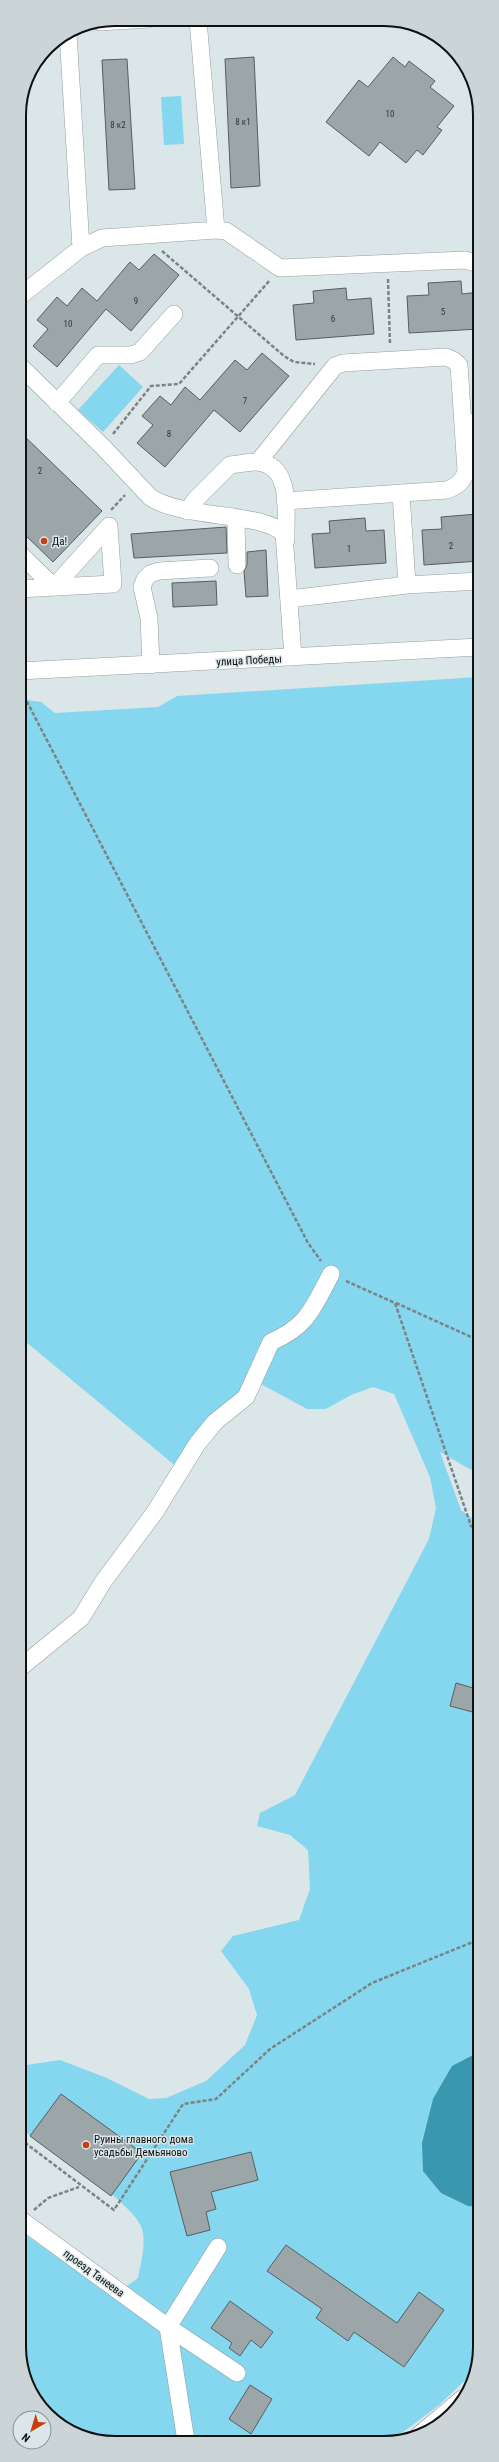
<svg xmlns="http://www.w3.org/2000/svg" width="499" height="2462" viewBox="0 0 499 2462" font-family="'Roboto Condensed',sans-serif">
	<style>
		.green { fill: #84d7ee }
		.water { fill: #3998b0 }
		.building { fill: #9ca6a9; stroke: #555f62 }
		.lines { fill: none; stroke-linecap: round; stroke-linejoin: round }
		.minor-casing { stroke: #939ea1; stroke-width: 18 }
		.path { stroke: #7b8385; stroke-width: 2.5; stroke-dasharray: 4 2; stroke-linecap: butt }
		.minor { stroke: #fff; stroke-width: 17 }
		.poi-dot { fill: #c73f0d; stroke: #dbe6e9; stroke-width: 1.5 }
		.labels { text-anchor: middle; stroke-width: 3; stroke-linejoin: round; paint-order: stroke }
		.number-label { font-size: 9px; fill: #313638 }
		.poi-label { font-size: 11px; fill: #0d1112; stroke: #dbe6e9; text-anchor: start }
		.street-label { font-size: 11px; fill: #0d1112; stroke: #dbe6e9 }
		.rim { fill: none; stroke: #0d1112; stroke-width: 2 }
	</style>
	<rect width="100%" height="100%" fill="#dbe6e9"/>
	<path class="green" d="M181,96L184,144L164,145L161,97Z
		M119,365L143,387L103,432L78,410Z
		M479,677L480,1475L440,1452L461,1510L480,1524V2353L476,2370L439,2405L390,2442L96,2441L67,2430L43,2410L20,2359V2231L105,2291H120L138,2278C141,2262 147,2241 141,2226C129,2199 47,2148 20,2128V2066L60,2060L107,2078L149,2099L166,2098L206,2081L245,2045L257,2015L249,1989L221,1951L233,1936L299,1920L310,1889L308,1850L290,1835L257,1826L260,1813L295,1795L429,1539L436,1508L430,1477L394,1394L373,1387L351,1395L326,1409H307L261,1384L244,1390L184,1473L20,1337L19,699L41,702L55,713L158,707L177,696Z"/>
	<path class="water" d="M477,2053H480V2207L468,2206L441,2193L423,2171L422,2143L433,2099L452,2066Z"/>
	<path class="building" d="M254,57L260,186L231,188L225,59Z
		M393,57L405,67L409,61L435,81L430,87L454,106L437,127L442,130L423,155L417,150L406,163L380,142L369,156L326,122L359,80L368,87Z
		M127,59L135,189L109,190L102,60Z
		M154,254L179,275L131,331L106,309L57,367L33,346L48,329L37,320L57,297L67,306L82,288L97,301L130,262L139,270Z
		M461,281L462,294L479,292V329L409,333L407,296L429,295L428,283Z
		M346,288L347,300L371,298L374,334L296,340L293,305L314,303L313,291Z
		M262,353L289,376L240,432L214,410L165,467L137,443L153,425L142,416L160,396L171,405L185,387L200,400L235,360L247,370Z
		M19,431L102,511L53,562L19,529Z
		M477,514L479,561L424,565L422,530L442,529L441,517Z
		M365,518L366,531L384,530L386,563L315,568L312,534L330,533L329,521Z
		M226,527L227,553L134,558L131,534Z
		M266,550L268,596L246,597L244,571L247,565V552Z
		M216,581L217,605L173,607L172,583Z
		M456,1683L480,1690V1714L450,1706Z
		M61,2094L142,2153L111,2196L30,2136Z
		M251,2152L258,2180L211,2192L216,2209L206,2212L210,2230L187,2236L170,2172Z
		M286,2245L397,2323L419,2292L444,2310L404,2367L354,2332L348,2341L316,2318L322,2309L267,2271Z
		M230,2301L273,2332L261,2348L251,2340L240,2356L229,2348L232,2343L211,2328Z
		M250,2385L272,2399L251,2434L229,2419Z"/>
	<g class="lines">
		<defs>
			<path id="minor" d="M198,20L216,230
				M100,22L149,19
				M68,33L81,248
				M19,297L81,248L102,238L216,230L226,231L280,268L465,260L479,264
				M19,365L103,447L150,497C184,520 262,511 284,534L293,657
				M57,403L98,355H131L140,352L174,314
				M463,423L479,422
				M258,462L335,366L343,363L446,357L453,360L459,365L466,471C463,482 457,486 447,490L285,501
				M401,493L407,585
				M188,511L195,500L230,465C238,464 249,462 257,462C294,465 285,515 286,540
				M236,519L237,565
				M19,553L54,587
				M54,587L109,526
				M19,589L113,584L109,526
				M289,599L407,585L479,581
				M151,665L149,618L142,587L145,579L150,574L159,571L210,568
				M19,671L479,647
				M20,1668L81,1618L103,1582L155,1512L197,1444L215,1422L246,1397L271,1342C308,1326 313,1308 331,1274
				M20,2219L168,2327L237,2373
				M419,2435L462,2399
				M186,2441L168,2327L218,2247"/>
		</defs>
		<use href="#minor" class="minor-casing"/>
		<path class="path" d="M162,251L284,356L294,362L315,364
			M388,279L390,344
			M113,434L151,386L179,384L270,280
			M111,510L125,495
			M24,696L308,1243L321,1261
			M346,1281L395,1303L471,1526L480,1531
			M396,1303L480,1341
			M20,2139L114,2210L183,2104L216,2099L270,2049L372,1983L480,1939
			M34,2210L48,2198L79,2187"/>
		<use href="#minor" class="minor"/>
	</g>
	<g class="poi-dot">
		<circle cx="44" cy="541" r="4"/>
		<circle cx="86" cy="2145" r="4"/>
	</g>
	<g class="labels">
		<g class="number-label">
			<text x="390" y="117">10</text>
			<text x="243" y="125">8 к1</text>
			<text x="118" y="128">8 к2</text>
			<text x="136" y="304">9</text>
			<text x="443" y="315">5</text>
			<text x="333" y="322">6</text>
			<text x="68" y="327">10</text>
			<text x="245" y="404">7</text>
			<text x="169" y="437">8</text>
			<text x="40" y="474">2</text>
			<text x="451" y="549">2</text>
			<text x="349" y="552">1</text>
		</g>
		<g class="poi-label">
			<text x="52" y="545">Да!</text>
			<text x="94" y="2143">Руины главного дома<tspan x="94" dy="13">усадьбы Демьяново</tspan></text>
		</g>
		<g class="street-label">
			<text transform="translate(249 660) rotate(-3)" y="4">улица Победы</text>
			<text transform="translate(94 2273) rotate(36)" y="4">проезд Танеева</text>
		</g>
	</g>
	<path d="M0 0H499V2462H0ZM115 26H384A89 89 0 0 1 473 115V2347A89 89 0 0 1 384 2436H115A89 89 0 0 1 26 2347V115A89 89 0 0 1 115 26Z" fill="#cbd5d8" fill-rule="evenodd"/>
	<path class="rim" d="M115 26H384A89 89 0 0 1 473 115V2347A89 89 0 0 1 384 2436H115A89 89 0 0 1 26 2347V115A89 89 0 0 1 115 26Z"/>
	<g transform="translate(32 2430) rotate(218)"><circle r="19" fill="#dbe6e9" stroke="#899193"/>
	<path d="M0-3L7 15L0 10L-7 15Z" fill="#c73f0d"/>
	<text y="-6" font-size="11" font-weight="bold" text-anchor="middle" fill="#0d1112">N</text>
	</g>
</svg>
